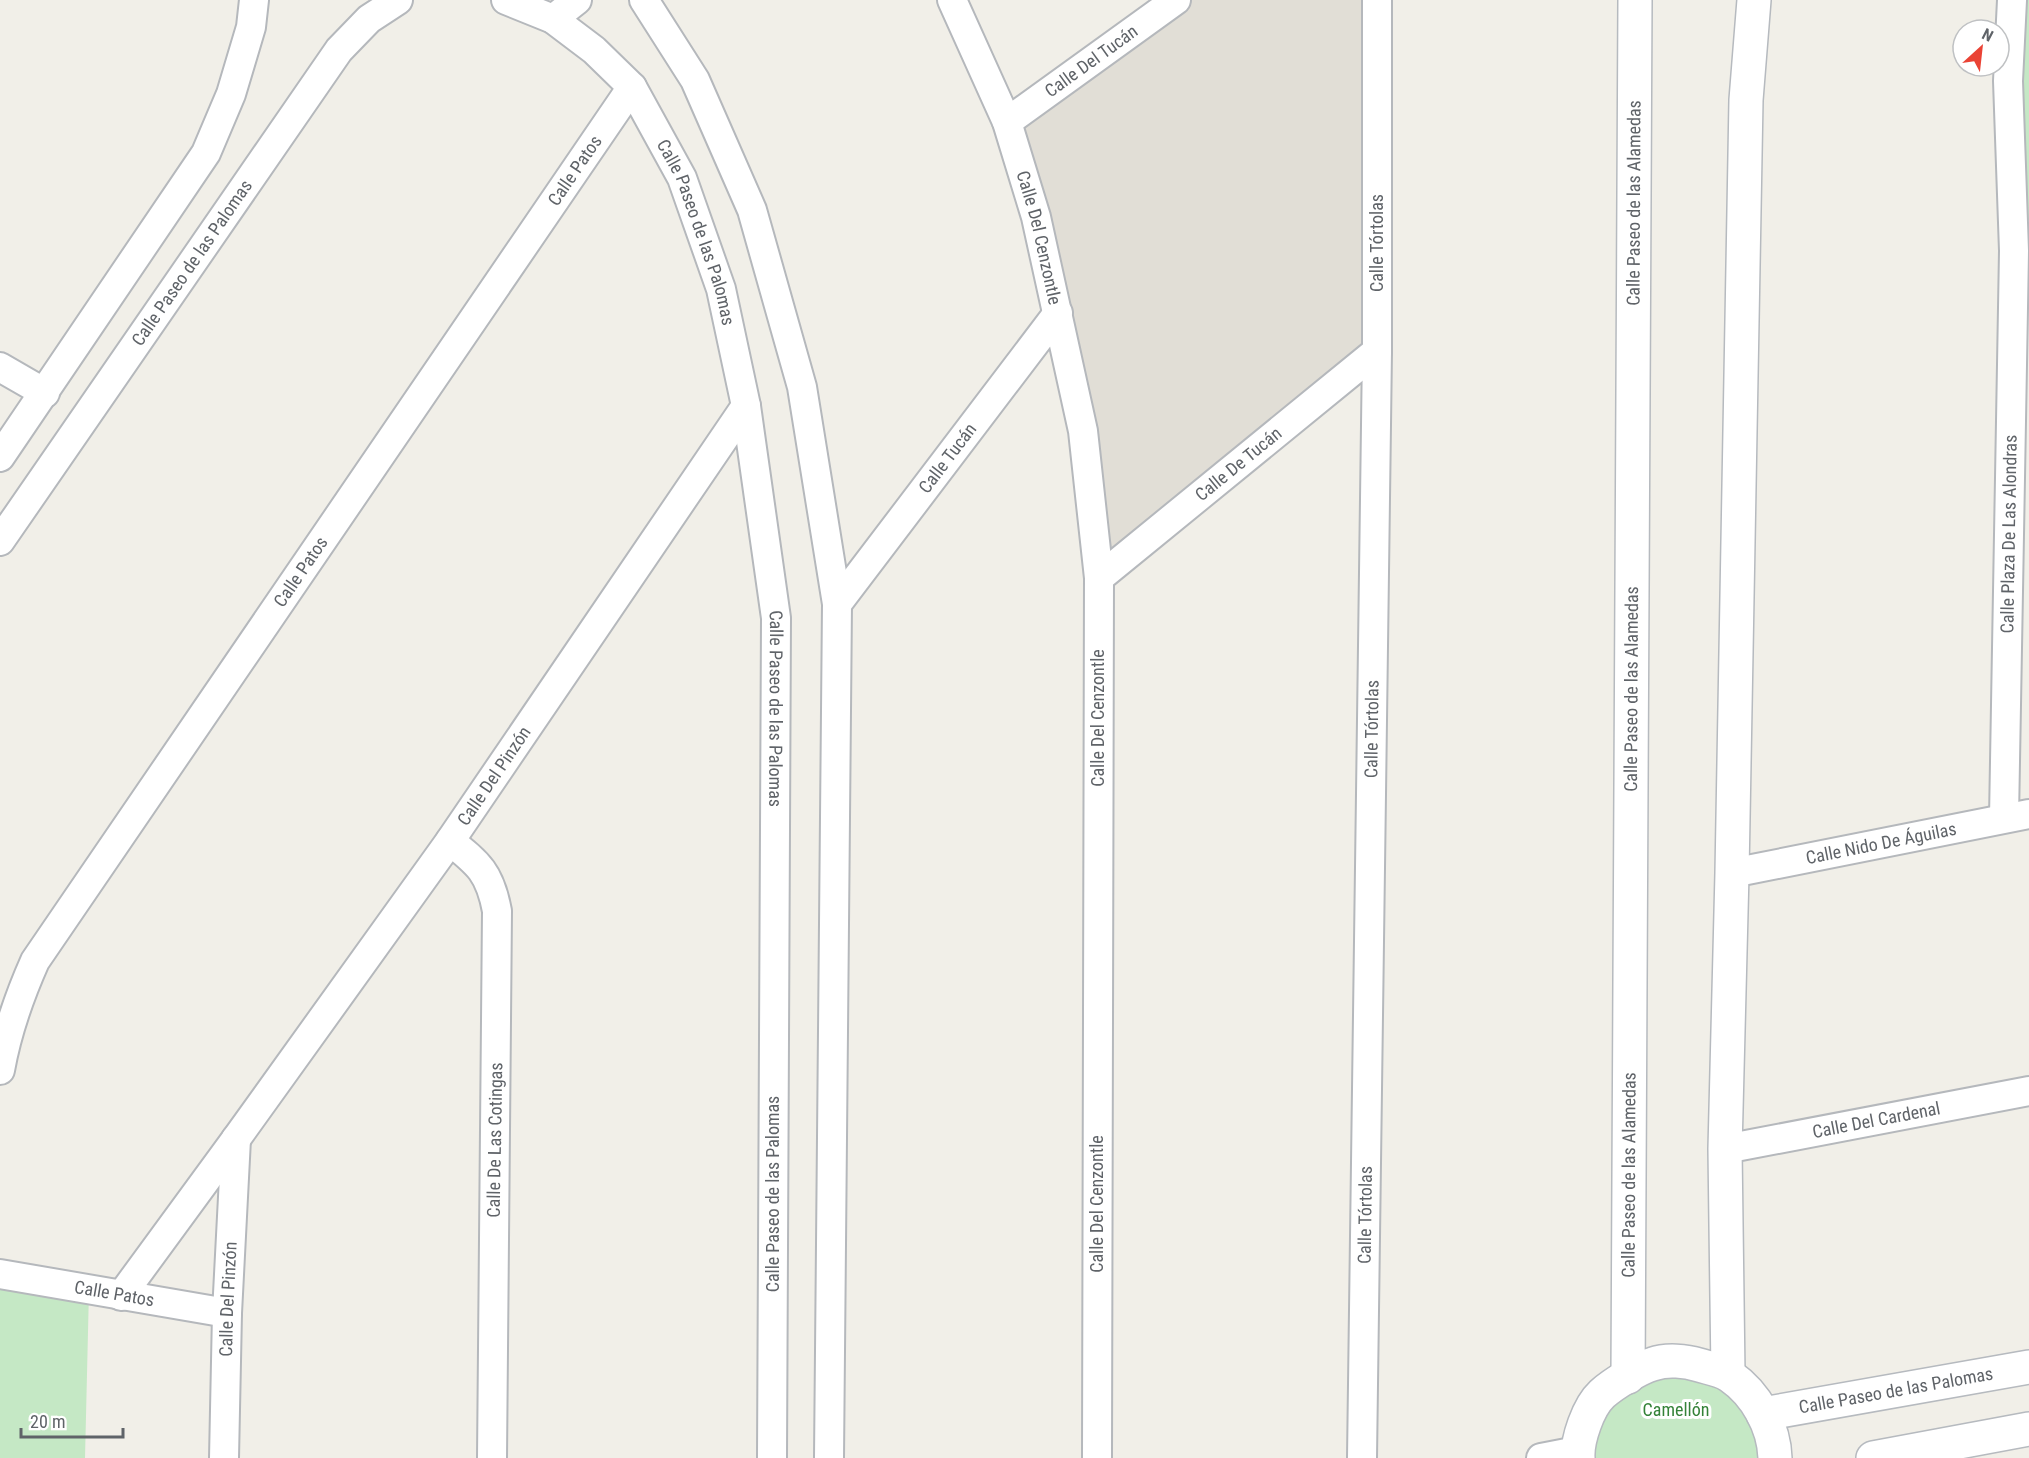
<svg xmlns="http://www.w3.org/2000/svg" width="2029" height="1458" viewBox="0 0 2029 1458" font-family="'Roboto Condensed',sans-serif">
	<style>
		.education { fill: #e1ded6 }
		.green { fill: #c5e8c5 }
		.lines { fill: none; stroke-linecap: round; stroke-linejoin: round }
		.street-casing { stroke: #b5b8bc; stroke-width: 32 }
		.secondary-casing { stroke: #b6babf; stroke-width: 36 }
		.street { stroke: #fff; stroke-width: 28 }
		.secondary { stroke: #fff; stroke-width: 33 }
		.labels { text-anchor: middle; stroke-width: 6; stroke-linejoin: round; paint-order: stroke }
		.street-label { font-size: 18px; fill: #5f6368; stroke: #fff }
		.park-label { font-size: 18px; fill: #348238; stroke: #fff }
	</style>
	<rect width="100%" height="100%" fill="#f1efe8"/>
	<path class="education" d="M1176,0H1377V351L1099,578L1007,122Z"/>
	<path class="green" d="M2012,0H2029V219L2014,251Z
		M0,1274L89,1290L85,1458H0Z
		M1728,1374L1775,1458H1578L1628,1377Z"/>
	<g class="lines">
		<defs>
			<g id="street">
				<path id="s1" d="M506,0L553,19L594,50L632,87L682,178L721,289L746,406L776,618L772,1458"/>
				<path d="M644,0L695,80L752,210L802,387L837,604L829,1458"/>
				<path id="s2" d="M952,0L1007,122L1036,217L1083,431L1099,578L1097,1458"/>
				<path d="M553,19L577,0"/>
				<path id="s3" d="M1007,122L1176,0"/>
				<path d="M0,367L45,393"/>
				<path d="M0,457L206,153L231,94L251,27L254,0"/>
				<path id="s4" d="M0,541L339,50L369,19L398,0"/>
				<path id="s5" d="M1099,578L1377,351"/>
				<path id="s6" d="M837,604L1058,313"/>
				<path id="s7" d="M2004,818L2014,251L2008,81L2012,0"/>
				<path d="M450,841C479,864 490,873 497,911L492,1458"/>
				<path id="s8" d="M1732,873L2029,814"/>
				<path id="s9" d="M0,1070C7,1031 19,997 35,961L632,87"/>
				<path id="s10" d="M1725,1149L2029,1091"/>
				<path id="s11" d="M0,1274L227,1313"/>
				<path id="s12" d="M121,1296L236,1139L450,841L746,406"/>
				<path id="s13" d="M224,1458L227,1313L236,1139"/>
				<path id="s14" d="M1362,1458L1377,351V0"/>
				<path d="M1541,1458L1577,1451"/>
			</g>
			<g id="secondary">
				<path d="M1728,1374L1725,1149L1732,873L1746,100L1754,0"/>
				<path id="s15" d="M1628,1377L1635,0"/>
				<path id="s16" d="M1763,1414L2029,1367"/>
				<path d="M1578,1458C1577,1440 1588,1407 1602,1394C1613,1384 1639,1368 1653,1364C1667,1359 1686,1361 1699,1365C1709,1368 1722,1370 1730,1376C1756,1394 1774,1426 1775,1458"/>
				<path d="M1873,1458L2029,1429"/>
			</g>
		</defs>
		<use href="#street" class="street-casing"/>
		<use href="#secondary" class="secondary-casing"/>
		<use href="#street" class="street"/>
		<use href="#secondary" class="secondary"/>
	</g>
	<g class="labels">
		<g class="street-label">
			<text dy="6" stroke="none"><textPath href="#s3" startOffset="104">Calle Del Tucán</textPath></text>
			<text dy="6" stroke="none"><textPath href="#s9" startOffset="1072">Calle Patos</textPath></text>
			<text dy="6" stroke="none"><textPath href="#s15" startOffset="1174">Calle Paseo de las Alamedas</textPath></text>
			<text dy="6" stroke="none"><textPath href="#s1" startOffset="315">Calle Paseo de las Palomas</textPath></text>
			<text dy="6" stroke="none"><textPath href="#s2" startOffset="254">Calle Del Cenzontle</textPath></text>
			<text transform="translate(1377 243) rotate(-90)" y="6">Calle Tórtolas</text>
			<text dy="6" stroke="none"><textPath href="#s4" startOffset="338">Calle Paseo de las Palomas</textPath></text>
			<text dy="6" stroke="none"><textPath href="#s6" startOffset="183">Calle Tucán</textPath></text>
			<text dy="6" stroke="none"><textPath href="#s5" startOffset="180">Calle De Tucán</textPath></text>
			<text dy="6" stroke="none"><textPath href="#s7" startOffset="284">Calle Plaza De Las Alondras</textPath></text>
			<text dy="6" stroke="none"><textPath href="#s9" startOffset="586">Calle Patos</textPath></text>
			<text dy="6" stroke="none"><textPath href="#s15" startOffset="688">Calle Paseo de las Alamedas</textPath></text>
			<text dy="6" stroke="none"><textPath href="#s1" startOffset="801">Calle Paseo de las Palomas</textPath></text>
			<text transform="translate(1098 718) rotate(-90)" y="6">Calle Del Cenzontle</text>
			<text dy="6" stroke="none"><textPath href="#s14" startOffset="729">Calle Tórtolas</textPath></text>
			<text dy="6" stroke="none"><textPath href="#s12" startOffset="640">Calle Del Pinzón</textPath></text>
			<text dy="6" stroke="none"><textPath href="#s8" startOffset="152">Calle Nido De Águilas</textPath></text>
			<text dy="6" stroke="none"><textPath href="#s10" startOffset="154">Calle Del Cardenal</textPath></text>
			<text transform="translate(495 1140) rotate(-89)" y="6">Calle De Las Cotingas</text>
			<text dy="6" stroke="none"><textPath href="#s15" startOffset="202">Calle Paseo de las Alamedas</textPath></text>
			<text transform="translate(773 1194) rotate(-90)" y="6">Calle Paseo de las Palomas</text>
			<text transform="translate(1097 1204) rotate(-90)" y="6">Calle Del Cenzontle</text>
			<text dy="6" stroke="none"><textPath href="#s14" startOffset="243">Calle Tórtolas</textPath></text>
			<text dy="6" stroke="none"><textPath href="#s11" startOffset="116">Calle Patos</textPath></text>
			<text dy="6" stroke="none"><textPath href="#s13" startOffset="159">Calle Del Pinzón</textPath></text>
			<text dy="6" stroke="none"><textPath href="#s16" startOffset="135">Calle Paseo de las Palomas</textPath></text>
		</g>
		<g class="park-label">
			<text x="1676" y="1416">Camellón</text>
		</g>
	</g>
	<g transform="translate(1981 48) rotate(27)"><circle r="28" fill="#ffffff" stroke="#bfc1c3" stroke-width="1.5"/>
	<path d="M0-4.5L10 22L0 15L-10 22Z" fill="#ea4335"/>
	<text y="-9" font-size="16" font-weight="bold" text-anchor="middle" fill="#5f6368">N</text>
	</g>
	<path d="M21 1428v9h102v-9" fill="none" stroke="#5f6368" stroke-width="3"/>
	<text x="30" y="1428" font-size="18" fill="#5f6368" stroke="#ffffff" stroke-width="4.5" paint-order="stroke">20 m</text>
</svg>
